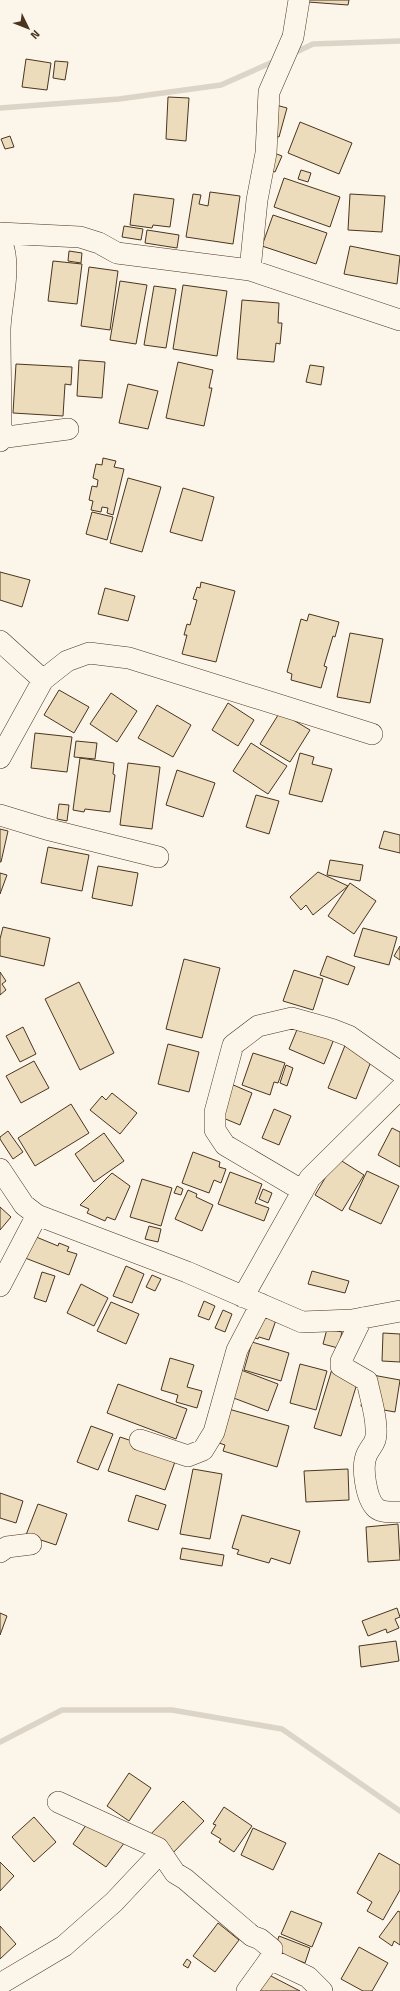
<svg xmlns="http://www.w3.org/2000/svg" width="400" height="1991" viewBox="0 0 400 1991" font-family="'Titillium Web',sans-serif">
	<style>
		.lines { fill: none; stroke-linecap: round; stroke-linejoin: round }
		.stream { stroke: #dcd4c6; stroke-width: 5.5 }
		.building { fill: #ecdcbc; stroke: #4a3520 }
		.minor-casing { stroke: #4a3520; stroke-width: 22 }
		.minor { stroke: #fbf6e9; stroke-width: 21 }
	</style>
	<rect width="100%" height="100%" fill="#fbf6e9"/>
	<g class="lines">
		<path class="stream" d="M292,54L313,44L400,41
			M0,108L119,99L221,85L275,61
			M0,1742L62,1710H172L282,1729L400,1811"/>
	</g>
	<path class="building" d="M308,0H349L348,5L308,2Z
		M26,59L51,63L47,90L22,87Z
		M55,61L68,62L65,80L53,78Z
		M168,97L189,98L186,141L166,139Z
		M276,105L287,108L279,137L268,134Z
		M300,122L352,143L339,174L288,153Z
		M10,136L14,147L5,149L1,139Z
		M269,151L282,156L275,172L262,167Z
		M301,170L311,173L308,182L298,179Z
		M284,178L340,197L330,227L274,207Z
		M210,192L240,196L233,244L186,237L193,194L201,195L199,204L208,206Z
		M134,194L174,199L170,227L153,225L152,228L130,225Z
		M350,194L385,196L382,232L348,230Z
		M273,215L327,233L316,264L262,246Z
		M124,226L143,229L141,240L122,237Z
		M147,230L179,235L177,248L145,243Z
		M350,246L400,256L397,284L344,274Z
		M69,251L82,253L81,263L68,261Z
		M53,261L82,264L77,304L48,301Z
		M89,267L118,271L110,330L81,326Z
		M120,281L147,285L136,344L110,340Z
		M183,285L227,291L217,356L173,349Z
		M154,286L176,289L166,348L144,345Z
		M242,300L279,303L278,323H282L280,344L276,343L274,362L237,359Z
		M79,360L105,362L102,398L77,396Z
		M178,362L213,370L209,388H212L204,426L166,418Z
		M16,364L72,367L71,385L65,384L63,416L13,413Z
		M310,365L324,367L321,385L306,382Z
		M128,384L158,391L148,429L119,423Z
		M103,458L116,461L114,467L124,469L113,515L107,513L108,508L102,507L101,512L91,510L93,501L89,500L92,486L97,487L98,480L93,478L96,464L102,465Z
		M128,478L161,487L142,552L110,543Z
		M183,488L214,497L202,541L170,532Z
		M92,512L113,517L107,540L86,534Z
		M0,572L30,580L22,607L0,600Z
		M201,582L235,591L216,662L182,654L187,635H184L187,624L190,625L197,600L193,599L197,587L200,588Z
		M105,588L135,596L128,621L98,614Z
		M309,614L339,622L335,637L333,636L324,666L327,667L321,688L291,680L292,674L287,672L301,619L307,621Z
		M350,633L383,639L370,703L337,697Z
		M59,690L89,707L74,733L44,715Z
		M111,693L137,711L117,742L90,724Z
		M228,703L254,720L238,746L212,730Z
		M157,705L191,725L173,757L138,738Z
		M280,712L310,730L290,762L260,744Z
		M35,733L72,737L67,772L31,768Z
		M76,741L97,743L95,759L74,757Z
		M251,743L287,766L268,794L233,771Z
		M300,753L314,757L312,764L332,769L322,802L289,794Z
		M80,758L114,763L113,774L115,775L110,812L85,809L84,812L73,810Z
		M128,763L160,767L152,829L120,825Z
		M177,770L215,783L203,817L166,805Z
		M256,795L279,801L269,834L246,827Z
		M59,804L69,805L67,821L57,819Z
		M0,829L8,831L1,862H0Z
		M384,831L400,835V853L379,848Z
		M48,847L89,855L82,891L41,883Z
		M330,860L363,865L360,881L327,875Z
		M98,866L138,873L132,906L92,898Z
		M318,872L348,886L313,915L306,905L301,910L290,897Z
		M0,873L7,875L0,894Z
		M350,883L376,901L354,934L328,916Z
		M3,927L50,938L44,966L0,956V939Z
		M363,928L397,937L389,965L354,956Z
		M400,946V960L394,956Z
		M327,956L355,967L348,985L320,975Z
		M184,959L220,968L202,1038L166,1029Z
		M294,970L323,979L313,1010L283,1001Z
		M0,972L6,981L2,984L6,990L0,995Z
		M79,982L114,1053L80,1070L45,999Z
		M301,1020L336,1034L324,1064L289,1049Z
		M23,1027L36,1054L20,1062L6,1036Z
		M346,1043L374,1054L356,1099L328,1088Z
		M168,1044L199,1052L189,1092L158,1084Z
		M253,1053L285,1063L278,1083L274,1082L270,1095L242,1085Z
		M34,1061L49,1088L21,1103L6,1076Z
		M286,1065L293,1068L287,1086L280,1083Z
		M224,1081L252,1093L240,1125L211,1113Z
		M112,1093L137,1113L120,1134L90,1110L102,1096L106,1100Z
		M71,1104L89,1133L35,1166L18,1138Z
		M274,1109L291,1116L279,1145L262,1138Z
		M392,1128L400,1132V1167L378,1155Z
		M8,1131L23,1152L13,1159L0,1139V1137Z
		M104,1133L124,1161L94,1182L75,1154Z
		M193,1152L220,1162L219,1167L226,1169L221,1183L214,1180L209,1193L182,1183Z
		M337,1158L364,1175L342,1211L315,1195Z
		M367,1171L399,1186L381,1224L349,1209Z
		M230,1172L262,1184L255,1203L269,1208L264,1221L218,1204Z
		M112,1173L130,1186L115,1220L107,1217L105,1221L87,1213L89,1209L80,1205Z
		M142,1179L172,1188L161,1226L130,1217Z
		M177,1186L183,1189L181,1195L174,1193Z
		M263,1189L272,1193L268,1203L259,1199Z
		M188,1190L197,1194L196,1197L213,1205L202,1231L175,1219Z
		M0,1207L11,1217L0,1230Z
		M149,1226L161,1229L158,1242L145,1239Z
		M29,1234L58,1246L59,1243L69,1247L67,1251L77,1254L69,1275L20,1256Z
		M126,1266L144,1274L132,1303L113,1296Z
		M312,1271L349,1281L345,1293L308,1284Z
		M42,1272L55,1276L46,1302L34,1298Z
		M152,1275L161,1279L155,1291L146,1287Z
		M81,1284L108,1298L94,1326L67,1313Z
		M204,1301L215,1306L209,1320L198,1316Z
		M111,1302L139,1314L126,1344L97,1331Z
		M223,1310L232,1314L225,1332L215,1328Z
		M258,1314L276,1320L269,1340L259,1337L258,1339L241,1333Z
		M327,1329L342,1332L338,1348L323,1344Z
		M383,1333L400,1334V1362L382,1361Z
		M252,1342L289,1353L281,1381L244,1370Z
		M170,1358L194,1365L187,1387L202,1391L197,1408L176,1402L178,1395L161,1390Z
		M300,1364L327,1371L316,1410L290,1403Z
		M332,1369L359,1377L341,1436L314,1428Z
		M241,1370L278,1384L268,1411L231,1397Z
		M367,1374L400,1380L395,1412L361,1406Z
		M118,1384L187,1409L176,1439L107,1413Z
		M225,1408L289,1426L277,1467L223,1451L225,1445L219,1443Z
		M91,1426L113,1434L98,1470L77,1462Z
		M120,1437L177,1456L165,1490L108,1471Z
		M193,1469L222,1474L210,1539L180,1534Z
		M348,1469L349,1500L306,1502L304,1471Z
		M0,1493L23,1501L16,1523L0,1518Z
		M136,1495L166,1505L158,1530L128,1521Z
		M38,1504L67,1514L56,1545L26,1535Z
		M242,1515L300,1531L290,1564L271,1558L269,1563L237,1554L239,1550L232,1548Z
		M398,1524L400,1560L368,1562L366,1527Z
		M182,1548L224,1555L222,1566L180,1559Z
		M397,1608L400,1617L395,1619L399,1628L387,1633L386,1629L368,1636L362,1621Z
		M0,1613L7,1616L0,1635Z
		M396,1641L399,1661L361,1667L359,1646Z
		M129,1773L151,1788L129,1821L107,1806Z
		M183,1801L204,1821L166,1860L145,1840Z
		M224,1807L252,1826L234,1852L219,1842L221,1839L211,1833L216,1825L213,1824Z
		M34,1817L56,1842L34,1862L12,1837Z
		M91,1818L125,1842L106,1867L73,1844Z
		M253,1828L286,1843L273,1870L241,1855Z
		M379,1853L400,1865V1890L383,1920L367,1911L372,1902L357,1893Z
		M0,1862L14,1876L0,1891Z
		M291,1911L322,1923L312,1947L281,1934Z
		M398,1911L400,1912V1945L394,1941L392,1946L379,1937Z
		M218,1923L239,1940L215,1972L193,1956Z
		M0,1926L16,1944L0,1959Z
		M279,1936L310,1948L305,1963L274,1951Z
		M359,1947L388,1963L372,1991H363L341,1979Z
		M187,1959L191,1962L188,1968L183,1965Z
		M269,1975L300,1991H260Z"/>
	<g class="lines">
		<defs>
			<path id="minor" d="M0,233L80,237L99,243L117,253L250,270L400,320
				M0,238C13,265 1,300 0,329C0,363 1,397 1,431L3,435L0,441
				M250,270L257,200L266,153L269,92L293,37L299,0
				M3,435L7,437L68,429
				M0,641L43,680
				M0,758L43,680L67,661L89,653L129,658L372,734
				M0,815L46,829L158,857
				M0,1169L24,1205L37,1215L187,1272L302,1322L352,1320L400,1311
				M303,1191L225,1145L215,1130V1112L233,1045L258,1026L292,1018L331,1029L349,1036L400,1072
				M0,1286L37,1215
				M243,1297L310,1178L400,1089
				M362,1318L341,1361V1366L367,1381C370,1396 376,1414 376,1429C377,1443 372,1444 367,1454C361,1466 366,1499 376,1508C382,1513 393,1512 400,1512
				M140,1440L188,1456L203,1450L214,1432L237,1350L261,1304
				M0,1552L7,1547L31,1544
				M58,1802L158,1848L175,1873L185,1879L252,1936L260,1939L272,1949L270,1959L247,1991
				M270,1959L308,1977L322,1991
				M0,1984L64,1946L114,1902L161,1852"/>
		</defs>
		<use href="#minor" class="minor-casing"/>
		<use href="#minor" class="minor"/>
	</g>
	<g transform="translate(28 28) rotate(133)" stroke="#fbf6e9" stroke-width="3" paint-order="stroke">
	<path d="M0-3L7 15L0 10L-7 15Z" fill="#4a3520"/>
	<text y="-6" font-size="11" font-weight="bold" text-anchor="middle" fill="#4a3520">N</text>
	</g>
</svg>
